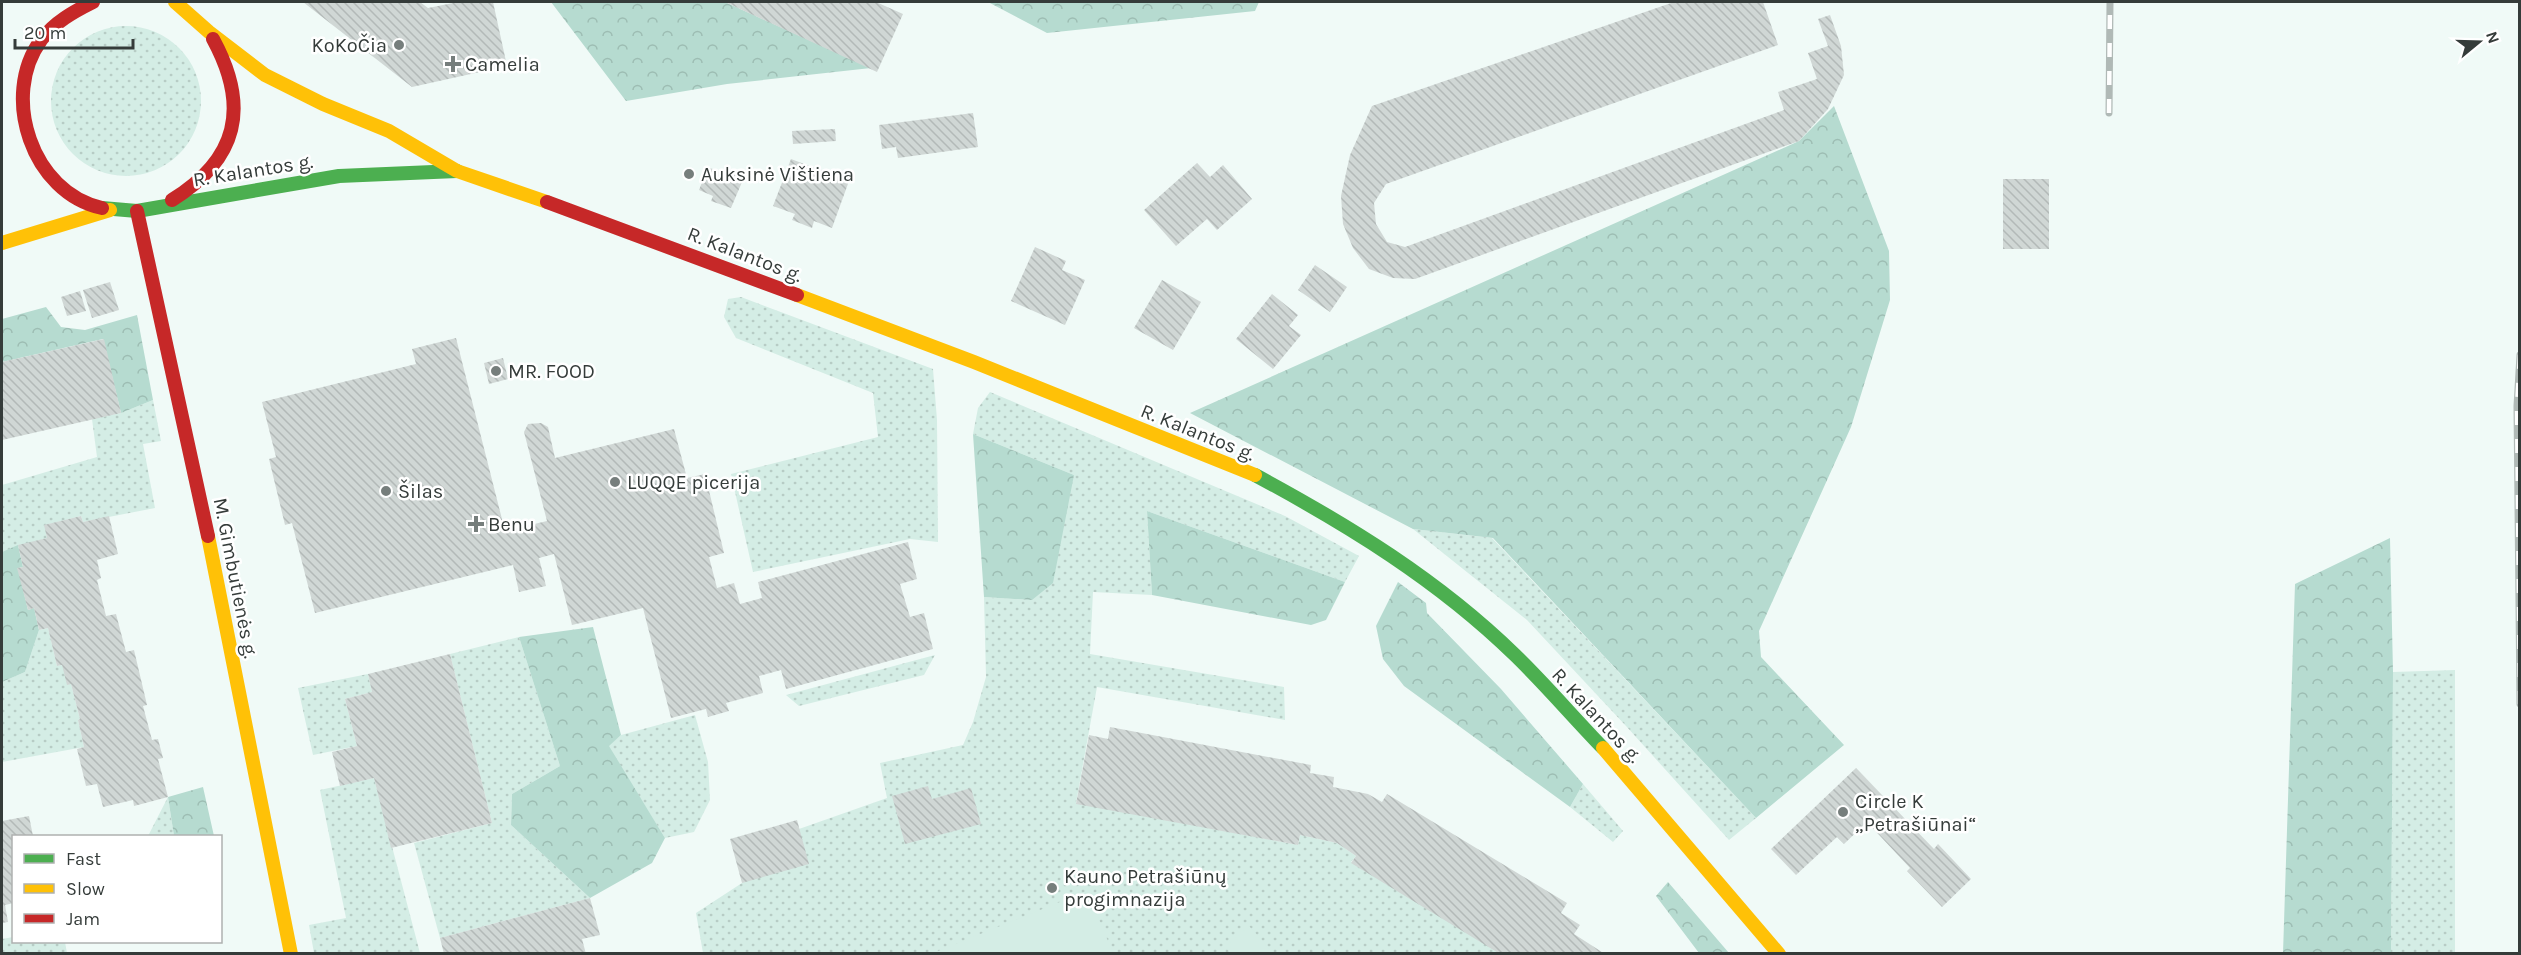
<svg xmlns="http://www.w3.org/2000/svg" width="2521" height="955" viewBox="0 0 2521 955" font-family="Karla,sans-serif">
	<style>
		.grass { fill: url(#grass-dots) }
		.forest { fill: url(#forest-crowns) }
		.garden { fill: #d4ede5 }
		.building { fill: url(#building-back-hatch) }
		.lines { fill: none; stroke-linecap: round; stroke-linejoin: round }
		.fast { stroke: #4caf50; stroke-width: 14 }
		.slow { stroke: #ffc107; stroke-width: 14 }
		.jam { stroke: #c62828; stroke-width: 14 }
		.rail-casing { stroke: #b0b9b6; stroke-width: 7 }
		.rail { stroke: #fff; stroke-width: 4.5; stroke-dasharray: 14; stroke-linecap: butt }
		.poi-dot { fill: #767e7c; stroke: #fff; stroke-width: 2 }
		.labels { text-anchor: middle; stroke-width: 5; stroke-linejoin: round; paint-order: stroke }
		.poi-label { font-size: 20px; fill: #353c3a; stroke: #fff; text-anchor: start }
		.street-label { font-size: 20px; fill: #353c3a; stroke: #fff }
	</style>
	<defs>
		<pattern id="grass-dots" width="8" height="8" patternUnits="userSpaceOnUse" patternTransform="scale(1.5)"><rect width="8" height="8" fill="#d4ede5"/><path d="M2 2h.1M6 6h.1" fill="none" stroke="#b7ccc5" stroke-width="1.8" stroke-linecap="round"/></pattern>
		<pattern id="forest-crowns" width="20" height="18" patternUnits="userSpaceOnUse" patternTransform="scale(1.5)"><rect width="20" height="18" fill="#b6dbd0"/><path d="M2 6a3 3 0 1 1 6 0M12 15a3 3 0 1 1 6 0" fill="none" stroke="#9dbdb3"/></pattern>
		<pattern id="building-back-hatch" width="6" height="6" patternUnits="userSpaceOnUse" patternTransform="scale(1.5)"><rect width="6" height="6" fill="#d0d7d5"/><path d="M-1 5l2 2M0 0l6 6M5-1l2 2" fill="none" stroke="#b3b9b8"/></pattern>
	</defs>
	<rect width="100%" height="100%" fill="#f0faf7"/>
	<path class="grass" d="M51 101a75 75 0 1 1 150 0a75 75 0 1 1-150 0Z
		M741,297L933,369L937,420L938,542L910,539L753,572L731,474L878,437L873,393L736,338L724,317L728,299Z
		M990,392L1285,516L1359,556L1345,582L1147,511L1152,595L1093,592L1090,654L1284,687L1285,720L1097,687L1076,803L1298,845L1300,835L1337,843L1356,856L1351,862L1500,953H703L696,913L742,883L799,829L887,798L880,763L963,745L973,722L986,677L984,597L1032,600L1074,475L973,434L978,408Z
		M153,400L161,441L143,444L155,508L83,522L81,516L45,525L47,538L2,552V485L97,457L92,419L121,413Z
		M1413,529L1492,538L1756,818L1729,840L1626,726L1527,620Z
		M48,628L57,666L62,665L71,684L80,719L78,720L84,747L2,762V682L25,672L39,630Z
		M519,637L560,766L512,794L511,825L590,898L440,938L414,843L492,823L450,654Z
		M935,655L924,675L799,706L786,695Z
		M2455,670V953L2391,954L2393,672Z
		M368,674L372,692L345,699L357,746L313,755L298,688Z
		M695,715L708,762L710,800L694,832L665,838L608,746L621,735Z
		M374,778L420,953H314L309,925L346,918L320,790Z
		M1583,784L1623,831L1613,842L1570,807Z
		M168,797L174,836H148Z
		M13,937L14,942H65L67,953H2V939Z"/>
	<path class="forest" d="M551,2H725L871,68L727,84L626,101Z
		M988,2H1259L1255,11L1047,33Z
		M1834,106L1889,251L1890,300L1851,427L1759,631L1761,657L1844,745L1756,818L1493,538L1413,529L1190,413L1799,141Z
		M46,307L61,327L85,330L137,315L153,400L121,413L103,339L2,362V319Z
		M973,434L1074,475L1053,583L1032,600L984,597Z
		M1147,511L1345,582L1326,620L1311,625L1152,595Z
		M2390,538L2393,672L2391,953H2283L2295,584Z
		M18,545L23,567L18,568L28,610L34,608L39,630L25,672L2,682V552Z
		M1398,582L1426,603L1427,613L1501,689L1583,784L1570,807L1404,686L1383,659L1376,626Z
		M593,627L621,735L609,746L665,838L652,863L590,898L511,825L512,794L560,766L519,637Z
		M203,787L214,836H174L168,797Z
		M1668,882L1729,953H1699L1656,896Z"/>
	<path class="garden" d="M1087,891L1113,953H937L936,952Z
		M1249,926L1273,953H1231L1225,947Z"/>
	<path class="building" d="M303,2H420L428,8L458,2H493L507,66L412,87Z
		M725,2H876L903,14L877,72Z
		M1674,2H1763L1778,45L1386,184L1374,203L1376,224L1387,242L1405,247L1784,110L1778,92L1817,79L1808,53L1828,46L1818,19L1830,15L1841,46L1844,75L1828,109L1799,141L1415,279L1393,278L1369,269L1353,248L1343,224L1341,196L1350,155L1372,106Z
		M973,113L978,147L898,158L896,147L882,149L879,125Z
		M835,129L836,141L793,144L792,131Z
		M791,159L849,181L832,228L814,221L812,228L792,220L795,214L773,206Z
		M1197,163L1210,177L1223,165L1252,199L1217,230L1207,219L1176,246L1144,210Z
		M708,167L722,173L725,167L745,175L731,208L711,201L713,196L699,190Z
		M2003,179H2049V249H2003Z
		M1035,247L1066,261L1062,270L1085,280L1065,325L1011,301Z
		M1315,265L1347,287L1330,312L1298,290Z
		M1162,280L1201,302L1173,350L1134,328Z
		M110,282L119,310L92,318L83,290Z
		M80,291L86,311L67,316L61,297Z
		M1272,294L1298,315L1289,326L1301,335L1273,369L1236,339Z
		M456,338L505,531L547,521L524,432L528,424L541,423L548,427L555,458L674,429L687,478L705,474L724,553L709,557L717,588L734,583L740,604L762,598L758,582L908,542L917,579L900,584L910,617L924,613L933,649L786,689L781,670L759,676L763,693L726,703L729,711L708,717L706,709L671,718L643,608L572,625L554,554L539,558L546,586L519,592L513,565L315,613L292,523L285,525L269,459L276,457L262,402L416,364L412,349Z
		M104,339L121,413L2,440V362Z
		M503,358L508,379L489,384L484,363Z
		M81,516L83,522L109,516L118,554L97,560L101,578L97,580L106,616L116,614L126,652L134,650L147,705L143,706L152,740L158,739L163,758L158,759L168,797L134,806L133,800L103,807L97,784L86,786L77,749L84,747L78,720L80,719L71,684L67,685L62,665L57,666L48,628L39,630L34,608L28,610L17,568L23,567L18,545L47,538L44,525Z
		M450,654L492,823L391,848L374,778L340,786L332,752L357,746L345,699L372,692L368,674Z
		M1110,727L1311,765L1310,773L1334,777L1333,787L1368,794L1382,802L1387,794L1567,903L1561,913L1580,925L1574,934L1605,954H1500L1351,863L1356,856L1337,843L1300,835L1298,845L1076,804L1089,735L1108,739Z
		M1856,768L1934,849L1938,844L1971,879L1942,907L1907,871L1910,868L1867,822L1844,844L1837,837L1796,875L1771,849Z
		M928,786L932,799L971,788L981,824L905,844L892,796Z
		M29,816L33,836H14V903L5,905L8,922L2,923V821Z
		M797,820L809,864L742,883L730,839Z
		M590,898L600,935L582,939L586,954H444L440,938Z"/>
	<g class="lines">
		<path class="fast" d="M102,208L137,211L339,176L457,171
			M1255,475C1348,525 1438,580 1515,655C1545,684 1573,717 1603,748"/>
		<path class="slow" d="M175,2L209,32L265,75L323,104L389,131L457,171L547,202
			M2,243L110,210
			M797,295L974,362L1255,475
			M208,536L291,954
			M1603,748L1779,954"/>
		<path class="jam" d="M93,2C73,12 55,22 41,40C0,96 32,193 102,208
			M172,200C238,159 250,107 213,39
			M547,202L797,295
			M137,211L208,536"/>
		<defs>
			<path id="rail" d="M2109,113L2110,2
				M2520,355L2517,406L2520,704"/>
		</defs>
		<use href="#rail" class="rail-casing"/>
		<use href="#rail" class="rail"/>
	</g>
	<g class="poi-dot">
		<circle cx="399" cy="45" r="6"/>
		<path d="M450 55h6v6h6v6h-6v6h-6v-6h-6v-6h6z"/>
		<circle cx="689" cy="174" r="6"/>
		<circle cx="496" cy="371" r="6"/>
		<circle cx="615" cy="482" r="6"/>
		<circle cx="386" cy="491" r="6"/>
		<path d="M473 515h6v6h6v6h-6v6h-6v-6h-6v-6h6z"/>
		<circle cx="1843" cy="812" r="6"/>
		<circle cx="1052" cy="888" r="6"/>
	</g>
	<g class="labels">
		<g class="poi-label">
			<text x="387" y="52" text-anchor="end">KoKoČia</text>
			<text x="465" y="71">Camelia</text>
			<text x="701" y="181">Auksinė Vištiena</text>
			<text x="508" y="378">MR. FOOD</text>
			<text x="627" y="489">LUQQE picerija</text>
			<text x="398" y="498">Šilas</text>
			<text x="488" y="531">Benu</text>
			<text x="1855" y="808">Circle K<tspan x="1855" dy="23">„Petrašiūnai“</tspan></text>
			<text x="1064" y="883">Kauno Petrašiūnų<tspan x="1064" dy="23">progimnazija</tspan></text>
		</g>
		<g class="street-label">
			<text transform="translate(253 170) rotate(-9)" y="7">R. Kalantos g.</text>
			<text transform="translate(745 254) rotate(21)" y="7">R. Kalantos g.</text>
			<text transform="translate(1198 432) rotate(22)" y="7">R. Kalantos g.</text>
			<text transform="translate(236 578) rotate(79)" y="7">M. Gimbutienės g.</text>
			<text transform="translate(1597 715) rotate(47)" y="7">R. Kalantos g.</text>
		</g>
	</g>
	<rect width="2521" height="955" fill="none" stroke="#353c3a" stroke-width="6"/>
	<rect x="12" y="835" width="210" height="108" fill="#ffffff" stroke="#aeb1b0" stroke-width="1.5"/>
	<rect x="24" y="854" width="30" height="9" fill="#4caf50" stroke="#aeb1b0" stroke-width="1.5"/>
	<text x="66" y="865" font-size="18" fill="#353c3a">Fast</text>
	<rect x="24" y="884" width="30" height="9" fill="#ffc107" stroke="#aeb1b0" stroke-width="1.5"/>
	<text x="66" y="895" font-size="18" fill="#353c3a">Slow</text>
	<rect x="24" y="914" width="30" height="9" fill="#c62828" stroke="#aeb1b0" stroke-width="1.5"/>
	<text x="66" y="925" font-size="18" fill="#353c3a">Jam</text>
	<g transform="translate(2479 42) rotate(71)" stroke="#ffffff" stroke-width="4.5" paint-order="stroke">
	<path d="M0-4.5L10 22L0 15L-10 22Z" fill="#353c3a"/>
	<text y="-9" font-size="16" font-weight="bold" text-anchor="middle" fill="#353c3a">N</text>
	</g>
	<path d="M15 39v9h118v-9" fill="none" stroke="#353c3a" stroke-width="3"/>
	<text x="24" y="39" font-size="18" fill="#353c3a" stroke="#ffffff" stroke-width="4.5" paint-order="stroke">20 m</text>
</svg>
